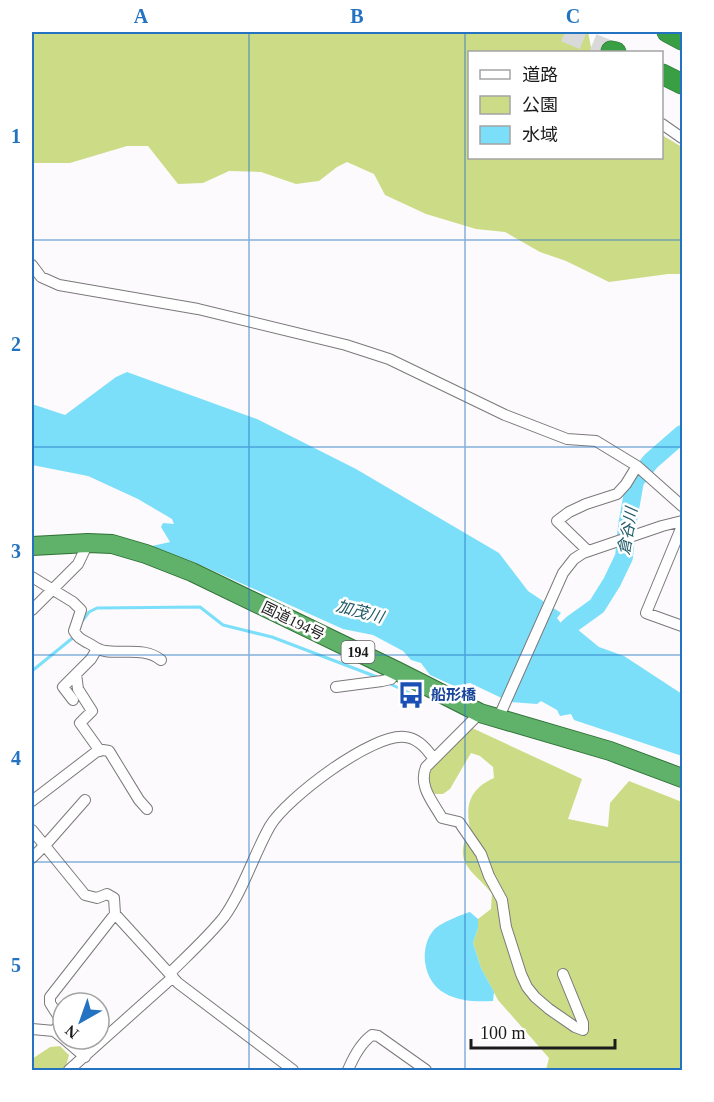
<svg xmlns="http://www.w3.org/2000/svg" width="714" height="1102" viewBox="0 0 714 1102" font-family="'Times New Roman','Noto Sans JP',serif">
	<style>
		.green { fill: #ccdc86 }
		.water { fill: #7bdffa }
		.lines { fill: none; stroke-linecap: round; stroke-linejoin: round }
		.stream { stroke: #7bdffa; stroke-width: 3 }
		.river { stroke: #7bdffa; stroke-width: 18 }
		.motorway-tunnel { stroke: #dad9da; stroke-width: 20; stroke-dasharray: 20 10; stroke-linecap: butt }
		.minor-casing { stroke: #7b797b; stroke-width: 12 }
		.trunk-casing { stroke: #2e7136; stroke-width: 20 }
		.motorway-casing { stroke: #2e7136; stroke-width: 21 }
		.minor { stroke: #fff; stroke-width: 10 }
		.trunk { stroke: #60b26a; stroke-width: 18 }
		.motorway { stroke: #389f44; stroke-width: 20 }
		.grid { fill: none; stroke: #2373c2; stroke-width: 1.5; stroke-opacity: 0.55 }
		.labels { text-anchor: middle; stroke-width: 5; stroke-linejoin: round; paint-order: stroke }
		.shield { fill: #fff; stroke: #605f60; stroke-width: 1.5 }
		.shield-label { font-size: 14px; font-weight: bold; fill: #1c1b1c }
		.street-label { font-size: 15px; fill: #1c1b1c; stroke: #fff }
		.transit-label { font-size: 15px; font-weight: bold; fill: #164399; stroke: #fff; text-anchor: start }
		.water-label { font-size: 16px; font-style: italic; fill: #225b69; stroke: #fff }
		.neatline { fill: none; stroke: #2373c2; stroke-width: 2 }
		.grid-label { font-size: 20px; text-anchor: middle; font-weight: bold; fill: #2373c2 }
	</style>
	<rect width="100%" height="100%" fill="#fcfafc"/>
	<path class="green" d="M32,32H588L592,52H470V158H662V135L682,147V274H668L609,282L566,261L540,252L505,232L476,229L426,214L385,195L374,174L347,162L337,167L319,181L296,184L261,172L229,171L203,183L178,184L148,146H127L70,163H32Z
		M470,727L582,779L568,819L608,827L610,803L629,781L682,802V1070H546L549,1058L498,1000L481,968L473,943L478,928V919L491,909L492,894C474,870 451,865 470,829C465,804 470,789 494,778L493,767L480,756L471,753L450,789L443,794H435C434,793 429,788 429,786C422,768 458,739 470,727Z
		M60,1046L69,1055L65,1070H32V1059L50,1047Z"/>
	<path class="water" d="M127,372L257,419L356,469L499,553L528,591L561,613L557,618L568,633L577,629L599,647L624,656L682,694V756L574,720L571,714L560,716L557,710L541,701L537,704L510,702L470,683L454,686L430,675L421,663L411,660L403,651L373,635L343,629L194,562L152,546L170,542L161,527L163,523L174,524L172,519L138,499L88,476L32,465V404L65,415L116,377Z
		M470,912L478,919V928L473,943L481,968L494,992L493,1001C461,1003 430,997 425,962C424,952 426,939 433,931C439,923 461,915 470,912Z"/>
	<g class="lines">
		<path class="stream" d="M83,620L89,612L97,608L200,607L223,625L272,637L377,677
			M32,671L75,636
			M388,683L416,696L423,692"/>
		<path class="river" d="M549,646L572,624L597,606L612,582L624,557L627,526L635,481L651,461L682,434"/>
		<path class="motorway-tunnel" d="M565,32L611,51"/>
		<defs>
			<path id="minor" d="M662,124L682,138
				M32,265L41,277L59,285L198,309L346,345L389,359L505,415L567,439L596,441L637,466L682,506
				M682,526L646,613L682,626
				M588,551L557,521L569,512L586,504L617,494L626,484L637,466
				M32,577L73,602L81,610L74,631C78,638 81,639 88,643C94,646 98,650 105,651C124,654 145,647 161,660
				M32,610L78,564L88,543
				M76,674L78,689L92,711L80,723L100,751
				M336,687L382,681L391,679L397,671
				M73,700L63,687L91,659L97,649
				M480,713L426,767C418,786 433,802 442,818L459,822L481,854L489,876L502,900L506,927L521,974L527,987L535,997L549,1009L575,1027L583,1030V1023L563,974
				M498,719L563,573L574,559L583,553L662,526L682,521
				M32,801L96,752L103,750L109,751L139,800L147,809
				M32,830L85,895L97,898L107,894L114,898L115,914L178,983L293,1070
				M32,858L48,842L85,800
				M170,973C188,955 208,937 224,917C244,889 253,856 270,826C286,799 372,733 405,737C417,738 427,749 433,758
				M32,1029L54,1031L63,1038
				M54,1031L62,1022L50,1003V997L115,914
				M64,1039L85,1057
				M69,1070L173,977
				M348,1070C353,1058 361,1043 372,1035L378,1036L426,1070"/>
			<path id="trunk" d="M32,546L88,543L112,544L146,554L192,572L397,671L480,713L610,751L682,778"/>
			<path id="motorway" d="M667,32L682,40
				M611,51L616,52
				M662,74L682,84"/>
		</defs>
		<use href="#minor" class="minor-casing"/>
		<use href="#trunk" class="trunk-casing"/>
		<use href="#motorway" class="motorway-casing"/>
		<use href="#minor" class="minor"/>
		<use href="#trunk" class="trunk"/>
		<use href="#motorway" class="motorway"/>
	</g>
	<path class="grid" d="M249,32V1070M465,32V1070M32,240H682M32,447H682M32,655H682M32,862H682"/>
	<defs>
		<symbol id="bus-bare" viewBox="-9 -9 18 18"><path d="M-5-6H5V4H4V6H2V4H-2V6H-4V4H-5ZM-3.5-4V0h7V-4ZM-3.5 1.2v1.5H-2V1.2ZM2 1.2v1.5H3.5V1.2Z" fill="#1a4fb4" stroke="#fff" stroke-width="2.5" paint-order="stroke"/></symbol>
	</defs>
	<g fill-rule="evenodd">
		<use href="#bus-bare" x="392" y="676" width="38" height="38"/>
	</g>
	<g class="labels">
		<rect class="shield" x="341.5" y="641" width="33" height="22" rx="4.5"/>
		<g class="shield-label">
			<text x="358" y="657">194</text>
		</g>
		<g class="street-label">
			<text transform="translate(293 621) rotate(26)" y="5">国道194号</text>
		</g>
		<g class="transit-label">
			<text x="431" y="700">船形橋</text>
		</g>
		<g class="water-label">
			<text transform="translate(627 531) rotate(-80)" y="6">倉谷川</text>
			<text transform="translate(360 611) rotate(15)" y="6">加茂川</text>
		</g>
	</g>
	<rect width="714" height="1102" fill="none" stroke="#ffffff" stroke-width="66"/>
	<rect x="468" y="51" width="195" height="108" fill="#ffffff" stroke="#a4a4a4" stroke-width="1.5"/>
	<rect x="480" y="70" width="30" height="9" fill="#ffffff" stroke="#a4a4a4" stroke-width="1.5"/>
	<text x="522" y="81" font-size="18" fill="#1c1b1c">道路</text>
	<rect x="480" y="96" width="30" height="18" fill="#ccdc86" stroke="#a4a4a4" stroke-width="1.5"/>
	<text x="522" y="111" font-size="18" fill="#1c1b1c">公園</text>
	<rect x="480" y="126" width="30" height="18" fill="#7bdffa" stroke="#a4a4a4" stroke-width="1.5"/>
	<text x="522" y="141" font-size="18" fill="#1c1b1c">水域</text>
	<g transform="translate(81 1021) rotate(220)"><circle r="28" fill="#ffffff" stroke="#a4a4a4" stroke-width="1.5"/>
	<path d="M0-4.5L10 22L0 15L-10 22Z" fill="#2373c2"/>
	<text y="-9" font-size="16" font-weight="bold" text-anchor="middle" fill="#1c1b1c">N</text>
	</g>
	<path d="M471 1039v9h144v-9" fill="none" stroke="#1c1b1c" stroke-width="3"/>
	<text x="480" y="1039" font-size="18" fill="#1c1b1c" stroke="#ffffff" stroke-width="4.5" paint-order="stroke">100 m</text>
	<rect x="33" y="33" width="648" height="1036" class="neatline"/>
	<g class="grid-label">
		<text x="141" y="23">A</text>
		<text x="357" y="23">B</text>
		<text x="573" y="23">C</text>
		<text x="16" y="143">1</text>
		<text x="16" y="351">2</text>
		<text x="16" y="558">3</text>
		<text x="16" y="765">4</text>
		<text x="16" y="972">5</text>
	</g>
</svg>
